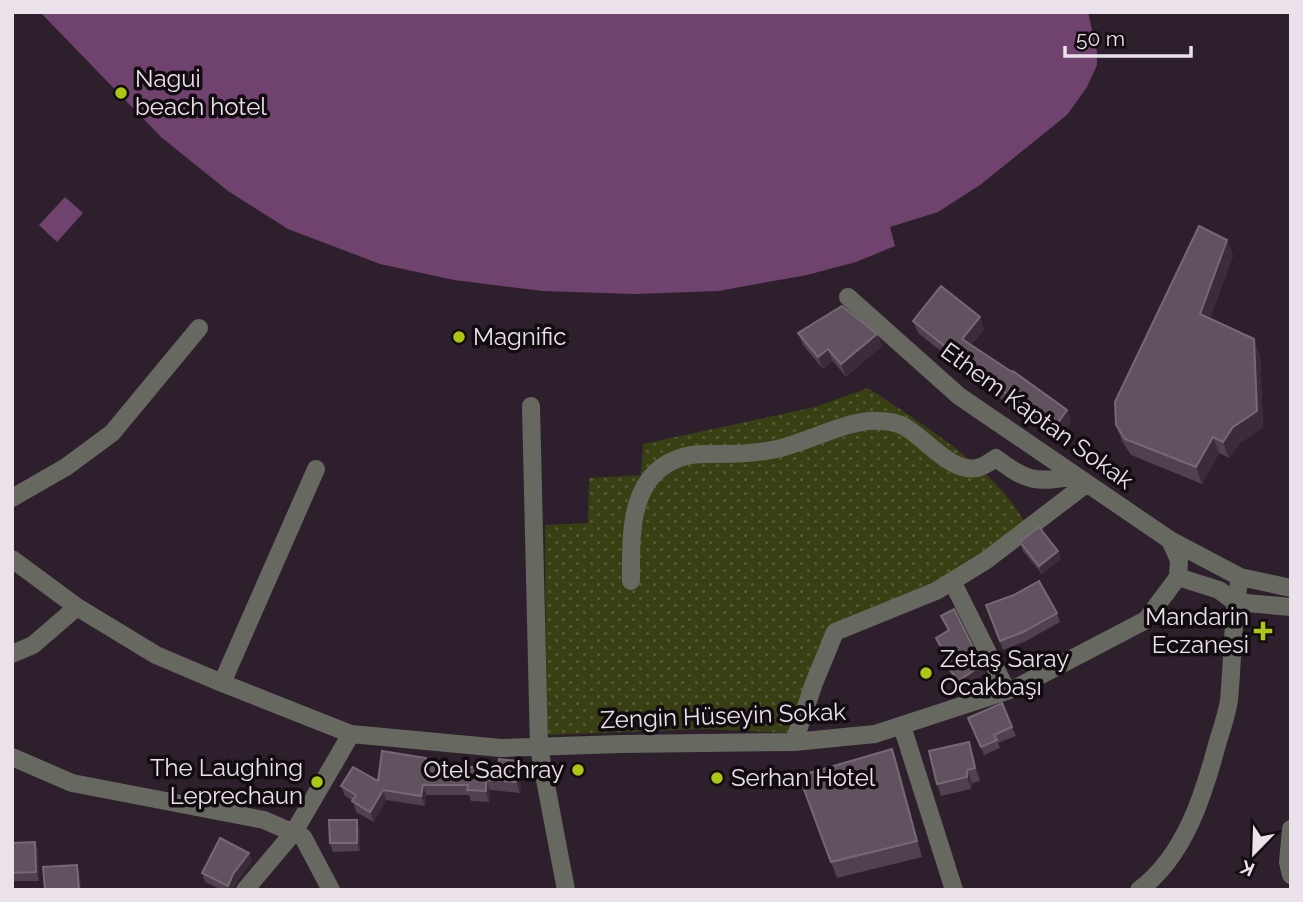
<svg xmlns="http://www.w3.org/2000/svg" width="1303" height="902" viewBox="0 0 1303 902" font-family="Raleway,sans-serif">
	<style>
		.green { fill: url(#green-dots) }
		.water { fill: #70436f }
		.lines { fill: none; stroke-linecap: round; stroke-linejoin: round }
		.minor { stroke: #676960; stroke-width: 18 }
		.wall { fill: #4f414e }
		.shaded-wall { fill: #3a2d39 }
		.building { fill: #60525f; stroke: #756974; stroke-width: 2 }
		.poi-dot { fill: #acc613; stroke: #120c11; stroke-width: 2.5 }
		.labels { text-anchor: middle; stroke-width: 7; stroke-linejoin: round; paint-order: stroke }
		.poi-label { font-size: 24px; fill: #ebe1ea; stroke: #120c11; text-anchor: start }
		.street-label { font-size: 24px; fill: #ebe1ea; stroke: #120c11 }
	</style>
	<defs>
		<pattern id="green-dots" width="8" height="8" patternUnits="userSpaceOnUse" patternTransform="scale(1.75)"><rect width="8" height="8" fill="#373f13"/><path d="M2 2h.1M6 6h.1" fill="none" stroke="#545a36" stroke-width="1.8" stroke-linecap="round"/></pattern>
	</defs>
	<rect width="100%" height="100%" fill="#2d202c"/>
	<path class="green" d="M868,388C915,419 1002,473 1025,524L933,587L837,624L791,733L705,729L546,735L545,525L588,523L589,478L641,475L643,444L815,407Z"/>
	<path class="water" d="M40,12H1088L1097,52V65L1087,87L1067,115L980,185L938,212L890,227L895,246L856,262L807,275L718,291L635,294L543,291L454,280L380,264L288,229L228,191L161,137Z
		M65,197L83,213L57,242L39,225Z"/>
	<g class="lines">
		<path class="minor" d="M848,297L959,396L1170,540L1179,560L1178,577
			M531,406L539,748L566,890
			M12,498L66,467L112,433L199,328
			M1170,540L1240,577L1291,588
			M12,559L77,607L156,655L222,683L351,734L501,748L621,744L794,742L875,734L1016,688L1146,620L1178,577
			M1178,577L1219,590L1235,602L1291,607
			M631,581C631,533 628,471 686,456C696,453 708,454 718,454C738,454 758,453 777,449C806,443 851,418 879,421C887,421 898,423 905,427C926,439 951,473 977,468C983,467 990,462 996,458C1027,482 1037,483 1075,476
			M952,581L1007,691
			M12,654L33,645L77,607
			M222,683L316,469
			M902,726L954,890
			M794,742L814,683L835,632L936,591L985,561L1086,484
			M12,757L72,783L264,820L303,837L331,890
			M1291,829L1288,862L1291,875
			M245,890L294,832L351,734
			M1139,890C1185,856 1204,794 1218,741C1222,728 1227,714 1229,700C1233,659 1232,618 1240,577"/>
	</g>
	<path class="wall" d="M1227,240L1233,256L1210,318L1260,356L1263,427L1239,444L1229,458L1219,453L1202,484L1131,455L1122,441L1116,425Z
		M913,321L984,329L971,345L1067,410L1071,422L1058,440L976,381L973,374L956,363L918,333Z
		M798,333L877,334L882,346L846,377L833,361L823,369L803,345Z
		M1020,542L1058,551L1061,559L1042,574L1023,551Z
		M986,605L1057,613L1060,622L1026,641L1003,650Z
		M941,616L985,673L961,689L949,671L946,663L948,661L939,646L936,638L948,631Z
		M972,726L1012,727L1016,736L998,743L1000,748L984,755Z
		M969,742L973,754L980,781L972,783L971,789L941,796L937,784Z
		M892,749L898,765L922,857L837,878L799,776Z
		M426,758L429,765L522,771L520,793L490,790L489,802L471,801L469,795H426L425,806L386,800L374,822L356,812L353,801L345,796L341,786L378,781Z
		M360,828V851L333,852L330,843Z
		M35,842L38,851L39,881H12V843Z
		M252,861L236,883L233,890H222L205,882L202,873Z"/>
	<path class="shaded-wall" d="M1227,240L1233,256L1206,330L1200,314Z
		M980,317L984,329L966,351L962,339Z
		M877,334L882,346L846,377L841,364Z
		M1254,339L1260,356L1263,427L1239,444L1229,458L1223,442L1233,427Z
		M828,349L833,361L823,369L818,357Z
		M1067,410L1071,422L1058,440L1054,428Z
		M1213,437L1219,453L1202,484L1196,467Z
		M1058,551L1061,559L1042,574L1039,566Z
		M982,665L985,673L961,689L958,681Z
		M969,742L973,754L980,781L975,768Z
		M892,749L898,765L922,857L917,841Z
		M518,761L522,771L520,793L516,782Z
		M967,770L972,783L971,789L967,777Z
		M486,780L490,790L489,802L486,791Z
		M423,785L426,795L425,806L421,796Z
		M383,790L386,800L374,822L370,812Z
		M357,820L360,828V851L357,843Z
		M35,842L38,851L39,881L36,872Z
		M249,853L252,861L236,883L233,890H229L228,886L233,874Z
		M77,865L80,873L81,890H79Z"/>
	<path class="building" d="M1199,226L1227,240L1200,314L1254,339L1257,411L1233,427L1223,442L1213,437L1196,467L1125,439L1116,425L1115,402Z
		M941,286L980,317L962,339L1012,372L1013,371L1067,410L1054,428L972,369L975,365L952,352L913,321Z
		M842,306L877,334L841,364L828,349L818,357L798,333Z
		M1039,527L1058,551L1039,566L1020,542Z
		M1039,581L1057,613L1023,632L1000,641L986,605L1014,595Z
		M954,609L982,665L958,681L946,663L949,661L936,638L949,630L941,616Z
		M1002,703L1012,727L994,735L997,740L981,747L968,718Z
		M969,742L975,768L967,770V777L937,784L929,751Z
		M892,749L917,841L831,862L799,776Z
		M382,751L426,758L425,765L498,768L499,759L518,761L516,782L486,780V791L467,790L468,785H423L421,796L383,790L370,812L352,801L356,795L341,786L353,767L378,781Z
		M329,820H357V843H330Z
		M220,838L249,853L233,874L228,886L202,873Z
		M35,842L36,872L12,873V843Z
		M77,865L79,890H45L43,867Z"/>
	<g class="poi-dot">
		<circle cx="121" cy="93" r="7"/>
		<circle cx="459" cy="337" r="7"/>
		<path d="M1259.5 620.5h7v7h7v7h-7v7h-7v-7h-7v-7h7z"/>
		<circle cx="926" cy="673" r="7"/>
		<circle cx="578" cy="770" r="7"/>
		<circle cx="717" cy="778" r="7"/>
		<circle cx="317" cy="782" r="7"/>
	</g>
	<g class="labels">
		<g class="poi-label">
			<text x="135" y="87">Nagui<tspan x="135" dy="28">beach hotel</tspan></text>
			<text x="473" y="345">Magnific</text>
			<text x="1249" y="625" text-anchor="end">Mandarin<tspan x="1249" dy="28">Eczanesi</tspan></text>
			<text x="940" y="667">Zetaş Saray<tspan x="940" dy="28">Ocakbaşı</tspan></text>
			<text x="303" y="776" text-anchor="end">The Laughing<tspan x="303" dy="28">Leprechaun</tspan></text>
			<text x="564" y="778" text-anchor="end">Otel Sachray</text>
			<text x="731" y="786">Serhan Hotel</text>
		</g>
		<g class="street-label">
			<text transform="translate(1037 416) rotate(36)" y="8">Ethem Kaptan Sokak</text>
			<text transform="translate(723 716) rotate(-2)" y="8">Zengin Hüseyin Sokak</text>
		</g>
	</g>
	<rect width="1303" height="902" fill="none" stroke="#ebe1ea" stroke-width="28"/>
	<g transform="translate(1254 853) rotate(203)" stroke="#120c11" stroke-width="5" paint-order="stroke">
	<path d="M0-5L12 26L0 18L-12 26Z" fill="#ebe1ea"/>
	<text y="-10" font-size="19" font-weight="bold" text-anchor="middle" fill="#ebe1ea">K</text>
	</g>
	<path d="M1065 46v10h126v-10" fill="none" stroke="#ebe1ea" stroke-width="3.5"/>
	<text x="1076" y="46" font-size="21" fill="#ebe1ea" stroke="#120c11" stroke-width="5" paint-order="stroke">50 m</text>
</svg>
